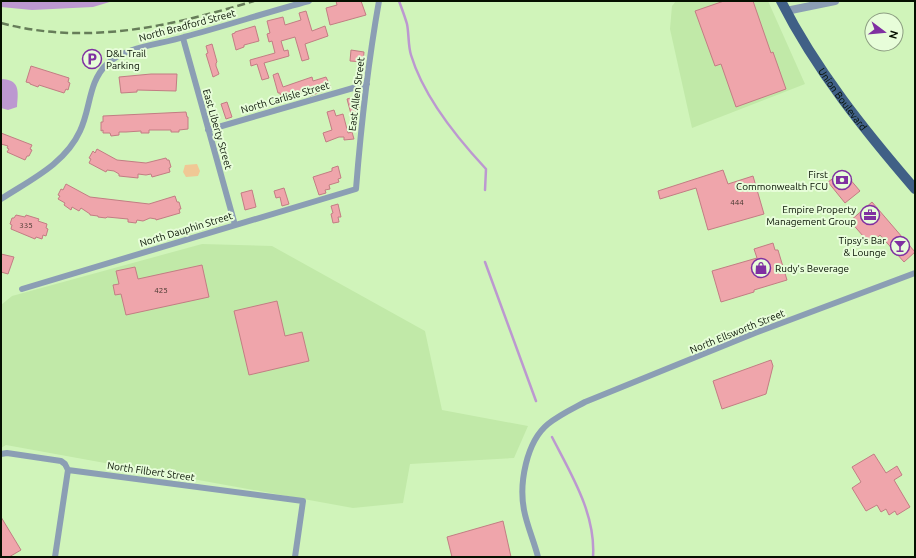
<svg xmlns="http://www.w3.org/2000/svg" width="916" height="558" viewBox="0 0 916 558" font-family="Ubuntu,sans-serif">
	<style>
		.built { fill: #c1e9a8 }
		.green { fill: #f0c895 }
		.water { fill: #bc98d0 }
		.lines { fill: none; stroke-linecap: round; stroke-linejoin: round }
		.stream { stroke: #bc98d0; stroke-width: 2.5 }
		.building { fill: #efa5ab; stroke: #c27d83 }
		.minor { stroke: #8b9eb4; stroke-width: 6 }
		.tertiary { stroke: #8b9eb4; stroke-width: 8 }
		.primary { stroke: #406086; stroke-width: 10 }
		.rail { stroke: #667d59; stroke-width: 2.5; stroke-dasharray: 8 4; stroke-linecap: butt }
		.labels { text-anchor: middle; stroke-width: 4; stroke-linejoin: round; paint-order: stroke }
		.number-label { font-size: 8px; fill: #40342b }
		.street-label { font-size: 10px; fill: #050f00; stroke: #e7fdd9 }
		.poi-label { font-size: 10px; fill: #050f00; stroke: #e7fdd9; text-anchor: end }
	</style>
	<rect width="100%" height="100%" fill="#d0f4ba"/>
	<path class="built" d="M676,1H768L805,84L692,128L670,29L672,6Z
		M202,244L272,246L425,331L442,410L528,426L514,458L410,464L403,503L353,508L6,445L1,448V305L12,296Z"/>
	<path class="green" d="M197,164L200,171L198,176L186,177L183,172L185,165Z"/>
	<path class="water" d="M1,1H113L93,7L32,10L1,7Z
		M1,79C21,79 18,93 17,107L8,110L1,108Z"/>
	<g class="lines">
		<path class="stream" d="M399,1C402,9 405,17 407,24C409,34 408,45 411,55C423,95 458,139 486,169L485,190
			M485,262L536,401
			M552,437C571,474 596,514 593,557"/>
	</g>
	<path class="building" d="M336,1H361L366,15L330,25L326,8L337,5Z
		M724,1H753L771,53L773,52L786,89L736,107L721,64L715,66L695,11Z
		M306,11L312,31L325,26L328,36L305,44L309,59L302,61L295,37L281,41L284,51L288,50L289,56L264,63L269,78L262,80L257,64L251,66L250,60L275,53L272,41L269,42L267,34L270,33L267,21L283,17L285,25L301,20L299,13Z
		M255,26L259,41L244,45V47L236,50L232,34L235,33V32Z
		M212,44L217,62L216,63V66L219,74L213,77L206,54L208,53L206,46Z
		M351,50L364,52L363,62L350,61Z
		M31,66L69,78L68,82L70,83L68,90L66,89L64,93L39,85L38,87L30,84V83L26,82Z
		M278,73L283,87L312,77L313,81L326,77L331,88L310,96L309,91L281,99L280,93H278L273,75Z
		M151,74H177L176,91L137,90V92L121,93L119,77Z
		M355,97L359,108L358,109V111L351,114L347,99Z
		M227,102L232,117L226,119L221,104Z
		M334,110L336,116L343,114L348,133L352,132L354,139L344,140V137H339L326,142L323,133L332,130L327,112Z
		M186,112L187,117H188V129L179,130V132H171V130H149V133H141V131L126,132H119V135L111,136L110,133H103V130L101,131V122H103V116Z
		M1,133L32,145L30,149L32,150L29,156H27L25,160L7,152L9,149L7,148L8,146L1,144Z
		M97,149L117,160L146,163L166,158L167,160H169L171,167L169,168L170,172L152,177L151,174L146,175L138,174V178L119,176V174L114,171L107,170L106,172L89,163L91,159L89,158L93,151L95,153Z
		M338,166L341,178L338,179L339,182L329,185L330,189L325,190L326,193L319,195L313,177L332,171V168Z
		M723,170L728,184L753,176L764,214L708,230L696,188L660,199L658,191Z
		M843,171L860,191L845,203L828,182Z
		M66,184L90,197L149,204L175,196L177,202H179L181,209H179L180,213L156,220V219L150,218L143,221L137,220L136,223L128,222V219L107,217L106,218L98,217V216L90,215V214L81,208L79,211L72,207L71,210L64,205L65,203L58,199L60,196L58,195L61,189L63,190Z
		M284,188L289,204L282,206L280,197L276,198L274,191Z
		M252,190L256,207L245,210L241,193Z
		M872,202L915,252L904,262L880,235L870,244L850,221Z
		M338,204L341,217H338L339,222L333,223L331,214L333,213L331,206Z
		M16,215L25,217L26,215L39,219L38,221L47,224L46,228L48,229L46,236L43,235L42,239L36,237L35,239L11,229L12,225L10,224L12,218H14Z
		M773,243L775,250H778L787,280L754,290V292L721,302L712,271L757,258L754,249Z
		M1,254L14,257L8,274L1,272Z
		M202,265L209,297L126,315L121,294L115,295L113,285L119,284L116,271L135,267L138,279Z
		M277,301L285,336L302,332L309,361L249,375L234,311Z
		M771,360L773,366L766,394L722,409L713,381Z
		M874,454L886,473L897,466L902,475L894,480L910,507L897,515L895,511L889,515L886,509L881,512L877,505L866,511L852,488L861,482L852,467Z
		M1,517L21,550L9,557H1Z
		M503,521L511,557H452L447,537Z"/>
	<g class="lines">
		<path class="minor" d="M183,38L235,225
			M208,130L367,84
			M1,199C30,180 65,164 80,131C91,108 88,82 107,64C127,46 158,45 184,37C226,26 267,12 309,1
			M22,289L356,189C361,126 368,63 379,1
			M1,454L7,453L61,461L65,464L68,470
			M68,470L303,501L295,557
			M55,557L68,470
			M538,557C534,541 527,526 524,510C519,484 526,442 548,424C559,415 572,409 585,402L755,333L915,273"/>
		<path class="tertiary" d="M786,11L835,1"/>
		<path class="primary" id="s1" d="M781,1C816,70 865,131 915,189"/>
		<path class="rail" d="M1,23C87,46 172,26 254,1"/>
	</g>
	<defs>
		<symbol id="parking-ring" viewBox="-11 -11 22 22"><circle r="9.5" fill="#e7fdd9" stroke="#7f30a1" stroke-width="1.5"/><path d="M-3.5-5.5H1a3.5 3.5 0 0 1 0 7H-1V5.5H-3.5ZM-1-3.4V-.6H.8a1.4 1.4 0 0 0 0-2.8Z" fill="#7f30a1"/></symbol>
		<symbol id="bank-ring" viewBox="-11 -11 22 22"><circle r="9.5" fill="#e7fdd9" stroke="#7f30a1" stroke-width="1.5"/><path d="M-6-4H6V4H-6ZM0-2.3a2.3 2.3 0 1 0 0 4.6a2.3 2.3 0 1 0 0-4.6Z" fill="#7f30a1"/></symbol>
		<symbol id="office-ring" viewBox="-11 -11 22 22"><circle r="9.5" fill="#e7fdd9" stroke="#7f30a1" stroke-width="1.5"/><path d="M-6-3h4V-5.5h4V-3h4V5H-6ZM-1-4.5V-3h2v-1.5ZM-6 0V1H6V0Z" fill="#7f30a1"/></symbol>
		<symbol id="bar-ring" viewBox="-11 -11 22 22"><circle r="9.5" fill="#e7fdd9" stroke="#7f30a1" stroke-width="1.5"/><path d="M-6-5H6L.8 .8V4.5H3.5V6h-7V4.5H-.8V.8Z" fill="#7f30a1"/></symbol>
		<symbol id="shop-ring" viewBox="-11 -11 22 22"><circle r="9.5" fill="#e7fdd9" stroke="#7f30a1" stroke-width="1.5"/><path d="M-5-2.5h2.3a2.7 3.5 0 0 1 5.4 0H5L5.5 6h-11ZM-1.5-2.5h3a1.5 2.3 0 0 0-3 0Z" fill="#7f30a1"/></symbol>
	</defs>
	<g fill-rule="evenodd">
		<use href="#parking-ring" x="81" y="48" width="22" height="22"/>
		<use href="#bank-ring" x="831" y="169" width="22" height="22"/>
		<use href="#office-ring" x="859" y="204" width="22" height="22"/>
		<use href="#bar-ring" x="889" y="235" width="22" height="22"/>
		<use href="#shop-ring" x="750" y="257" width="22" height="22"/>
	</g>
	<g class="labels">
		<g class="number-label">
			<text x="737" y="205">444</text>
			<text x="26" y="228">335</text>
			<text x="161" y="293">425</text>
		</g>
		<g class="street-label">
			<text transform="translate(187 25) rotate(-15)" y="4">North Bradford Street</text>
			<text transform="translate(356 94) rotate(-83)" y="4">East Allen Street</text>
			<text transform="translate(285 97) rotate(-16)" y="4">North Carlisle Street</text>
			<text dy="4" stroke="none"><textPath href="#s1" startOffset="116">Union Boulevard</textPath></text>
			<text transform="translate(218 129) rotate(74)" y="4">East Liberty Street</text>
			<text transform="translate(186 229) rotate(-17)" y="4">North Dauphin Street</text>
			<text transform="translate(737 331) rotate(-22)" y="4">North Ellsworth Street</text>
			<text transform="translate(151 471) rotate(8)" y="4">North Filbert Street</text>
		</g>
		<g class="poi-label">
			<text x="106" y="57" text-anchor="start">D&amp;L Trail<tspan x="106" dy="12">Parking</tspan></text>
			<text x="828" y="178">First<tspan x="828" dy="12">Commonwealth FCU</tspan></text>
			<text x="856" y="213">Empire Property<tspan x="856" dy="12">Management Group</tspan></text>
			<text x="886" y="244">Tipsy's Bar<tspan x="886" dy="12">&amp; Lounge</tspan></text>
			<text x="775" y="272" text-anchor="start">Rudy's Beverage</text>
		</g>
	</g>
	<rect width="916" height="558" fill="none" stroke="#050f00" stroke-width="4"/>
	<g transform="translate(884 32) rotate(106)"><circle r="19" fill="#e7fdd9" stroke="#8d9e82"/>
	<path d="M0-3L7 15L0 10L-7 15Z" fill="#7f30a1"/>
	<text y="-6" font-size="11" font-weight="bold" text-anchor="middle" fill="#050f00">N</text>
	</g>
</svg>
